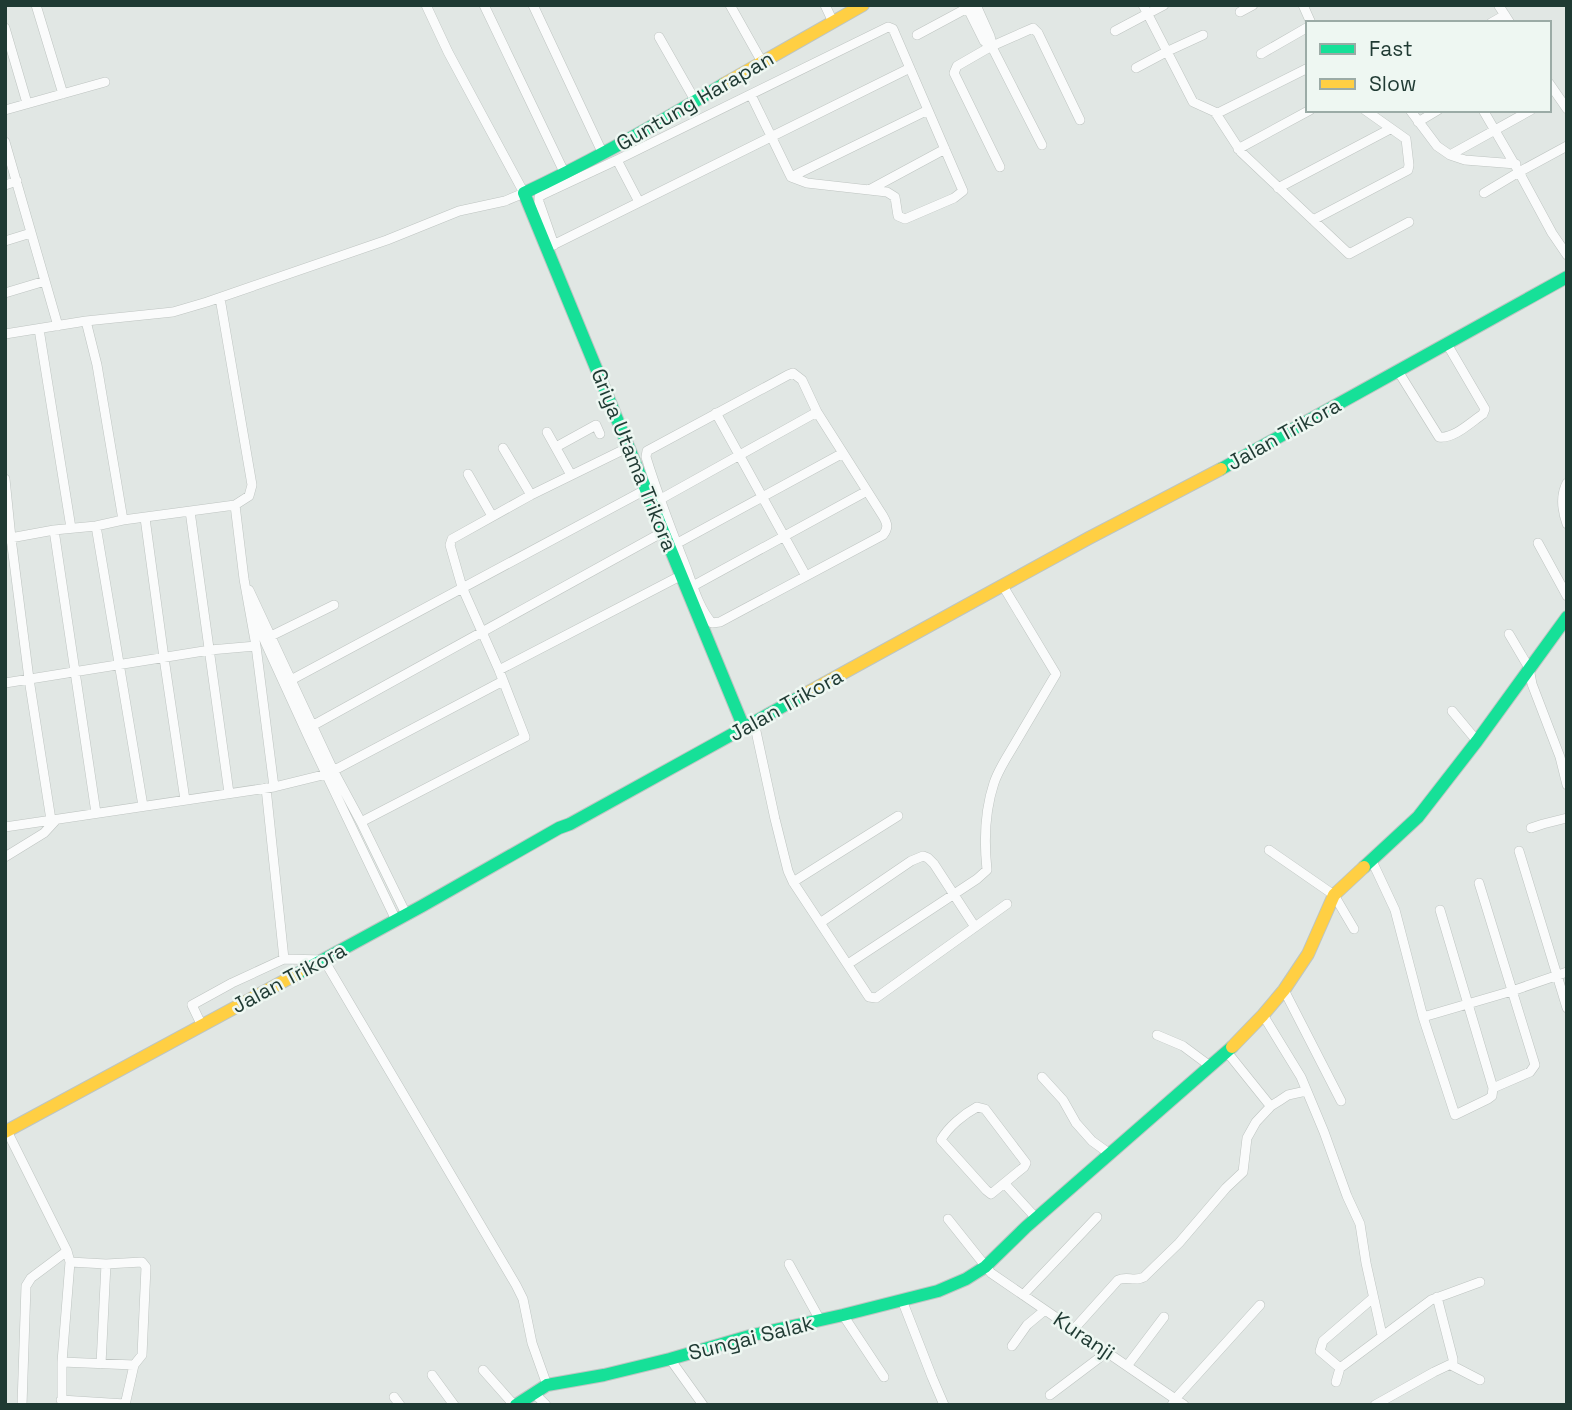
<svg xmlns="http://www.w3.org/2000/svg" width="1572" height="1410" viewBox="0 0 1572 1410" font-family="'Space Grotesk',sans-serif">
	<style>
		.lines { fill: none; stroke-linecap: round; stroke-linejoin: round }
		.street-casing { stroke: #bec4c1; stroke-width: 10 }
		.fast-casing { stroke: #bdc5c2; stroke-width: 14 }
		.slow-casing { stroke: #bdc5c2; stroke-width: 14 }
		.street { stroke: #fafbfb; stroke-width: 9 }
		.fast { stroke: #16e098; stroke-width: 12 }
		.slow { stroke: #ffcf43; stroke-width: 12 }
		.labels { text-anchor: middle; stroke-width: 5; stroke-linejoin: round; paint-order: stroke }
		.street-label { font-size: 21px; fill: #1f3a33; stroke: #eef7f2 }
	</style>
	<rect width="100%" height="100%" fill="#e1e7e4"/>
	<g class="lines">
		<defs>
			<path id="street" d="M36,5L63,94
				M484,5L565,174
				M533,5L603,154
				M730,5L762,62
				M825,5L833,22
				M966,5L984,41L993,49L1042,145
				M976,5L990,36L993,49
				M1143,5L1193,102L1215,112L1241,152L1349,254L1409,222
				M1303,5L1311,23
				M1499,6L1510,23
				M1240,12L1253,5
				M1491,23L1505,15
				M5,28L27,103
				M1115,31L1164,5
				M917,35L971,6
				M659,37L696,102
				M1261,54L1308,27
				M1136,68L1166,52L1203,35
				M1549,83L1567,109
				M5,110L105,82
				M1410,110L1437,146L1450,155L1465,160L1516,164
				M1483,110L1519,172L1484,193
				M1216,114L1308,68
				M1418,122L1438,110
				M5,142L58,326
				M1567,146L1519,172L1552,233L1567,255
				M1238,149L1310,110
				M1450,155L1531,110
				M617,160L639,202
				M1000,167L954,73L957,66L990,47L1033,28L1038,33L1080,120
				M791,177L928,110
				M5,185L17,181
				M1278,188L1390,129
				M869,190L945,149
				M1313,220L1408,170L1409,165L1406,139L1365,110
				M5,241L31,233
				M554,245L539,202V197L544,194L617,160L888,27L893,29L963,191L954,198L905,219L898,216L895,197L887,192L807,183L791,177L789,173L751,95
				M549,247L910,68
				M5,293L45,281
				M220,298L252,485L249,496L235,505
				M86,321L97,365L123,520
				M39,329L71,528
				M5,334L86,321L173,312L207,302L387,240L459,211L505,201L524,193L448,52L426,5
				M1398,371L1439,437C1454,439 1471,422 1483,414L1485,409L1447,344
				M793,373L802,380L817,412L883,516C887,523 889,528 883,535L720,622L712,623C700,610 693,587 687,570C672,532 658,496 646,457L647,451L788,375Z
				M716,413L806,576
				M547,432L571,475
				M556,447L596,425L600,434
				M503,448L531,495
				M468,474L492,516
				M5,479L11,538L29,679L51,820
				M1567,483C1560,496 1562,510 1567,524
				M659,500L817,412
				M190,511L229,793
				M145,518L164,658L185,800
				M96,526L143,806
				M54,530L96,813
				M5,539L54,530L96,526L123,520L235,505L244,579L256,646L274,787
				M1538,543L1567,596
				M674,545L843,453
				M693,586L867,491
				M249,590L334,772L361,822L406,914
				M255,617L266,644L308,736L396,920
				M1509,634L1529,668L1532,684L1560,757L1567,785
				M271,636L334,605
				M499,670L682,575
				M291,680L645,490
				M5,683L210,650L256,646
				M1452,711L1477,741
				M754,722L775,819L788,871L793,882L869,997L876,998L1007,904
				M312,726L663,532
				M361,822L525,737L499,670L462,587L450,545L452,539L531,495L629,447
				M5,827L274,787L327,774L503,681
				M1531,828L1543,824L1567,818
				M1269,850L1334,895L1354,929
				M1519,851L1567,1008
				M5,857L44,833L56,820
				M1372,861L1395,910L1423,1017L1455,1115L1488,1099L1492,1096L1493,1088L1440,910
				M793,882L898,816
				M1479,883L1535,1065L1530,1072L1493,1088
				M820,923L911,861L923,856L928,858L934,864L975,927
				M284,959L324,960L516,1285L523,1299L532,1343L547,1385
				M848,964L977,879L987,870C984,842 985,810 994,783C999,768 1009,754 1017,740C1030,718 1043,696 1056,674L1003,586
				M1284,990L1341,1101
				M1263,1015L1301,1077L1324,1132L1347,1196L1360,1224L1366,1263L1382,1335
				M1423,1017L1512,991L1567,972
				M202,1026L192,1005L232,983L284,959L266,788
				M1157,1035L1183,1046L1210,1066
				M1227,1052L1268,1103
				M1042,1077L1063,1100L1076,1123L1092,1141L1110,1154
				M977,1107L985,1109L1026,1163L1024,1167L991,1194L986,1190L941,1140C948,1127 964,1114 977,1107Z
				M7,1131L67,1251L70,1262L106,1264L142,1262L146,1267L142,1355L134,1365L125,1405
				M1005,1184L1036,1218
				M948,1219L991,1273L1184,1405
				M789,1264L820,1320
				M1023,1295L1097,1217
				M902,1300L932,1377L944,1405
				M843,1315L884,1377
				M1074,1329L1118,1280C1127,1276 1135,1282 1144,1277L1179,1243L1226,1188L1243,1172L1247,1138L1256,1122L1271,1106L1279,1101L1288,1095L1306,1091
				M1012,1346L1027,1325L1045,1310
				M670,1359L703,1405
				M62,1362L134,1365
				M101,1364L106,1264
				M1451,1365L1480,1380
				M1127,1366L1164,1317
				M1340,1368L1320,1351L1323,1341L1373,1298
				M483,1370L514,1405
				M432,1375L454,1405
				M1336,1382L1340,1368L1431,1300L1480,1282
				M534,1393L546,1405
				M1050,1395L1107,1352
				M394,1397L400,1405
				M61,1400L125,1404
				M22,1405L26,1286L31,1278L67,1251
				M62,1405V1362L70,1262
				M1172,1405L1176,1398L1260,1305
				M1375,1405L1434,1372L1453,1363V1359L1437,1297"/>
			<path id="fast" d="M724,84C659,123 593,161 524,193L744,728
				M1221,469L1567,277
				M1364,867L1418,817L1477,741L1567,617
				M297,974L422,906L559,828L570,824L805,694
				M516,1405L547,1385L604,1375L670,1359L753,1335L843,1315L938,1291L966,1279L985,1267L1026,1227L1232,1047"/>
			<path id="slow" d="M724,84L863,5
				M805,694L1089,538L1221,469
				M1232,1047L1263,1015L1284,990L1308,954L1334,895L1364,867
				M5,1132L297,974"/>
		</defs>
		<use href="#street" class="street-casing"/>
		<use href="#fast" class="fast-casing"/>
		<use href="#slow" class="slow-casing"/>
		<use href="#street" class="street"/>
		<use href="#fast" class="fast"/>
		<use href="#slow" class="slow"/>
	</g>
	<g class="labels">
		<g class="street-label">
			<text transform="translate(695 101) rotate(-30)" y="7">Guntung Harapan</text>
			<text transform="translate(1284 434) rotate(-29)" y="7">Jalan Trikora</text>
			<text transform="translate(634 460) rotate(68)" y="7">Griya Utama Trikora</text>
			<text transform="translate(786 705) rotate(-29)" y="7">Jalan Trikora</text>
			<text transform="translate(289 978) rotate(-28)" y="7">Jalan Trikora</text>
			<text transform="translate(1084 1336) rotate(34)" y="7">Kuranji</text>
			<text transform="translate(751 1338) rotate(-14)" y="7">Sungai Salak</text>
		</g>
	</g>
	<rect width="1572" height="1410" fill="none" stroke="#1f3a33" stroke-width="14"/>
	<rect x="1306" y="21" width="245" height="91" fill="#eef7f2" stroke="#9baba6" stroke-width="2"/>
	<rect x="1320" y="44" width="35" height="10" fill="#16e098" stroke="#9baba6" stroke-width="2"/>
	<text x="1369" y="56" font-size="21" fill="#1f3a33">Fast</text>
	<rect x="1320" y="79" width="35" height="10" fill="#ffcf43" stroke="#9baba6" stroke-width="2"/>
	<text x="1369" y="91" font-size="21" fill="#1f3a33">Slow</text>
</svg>
